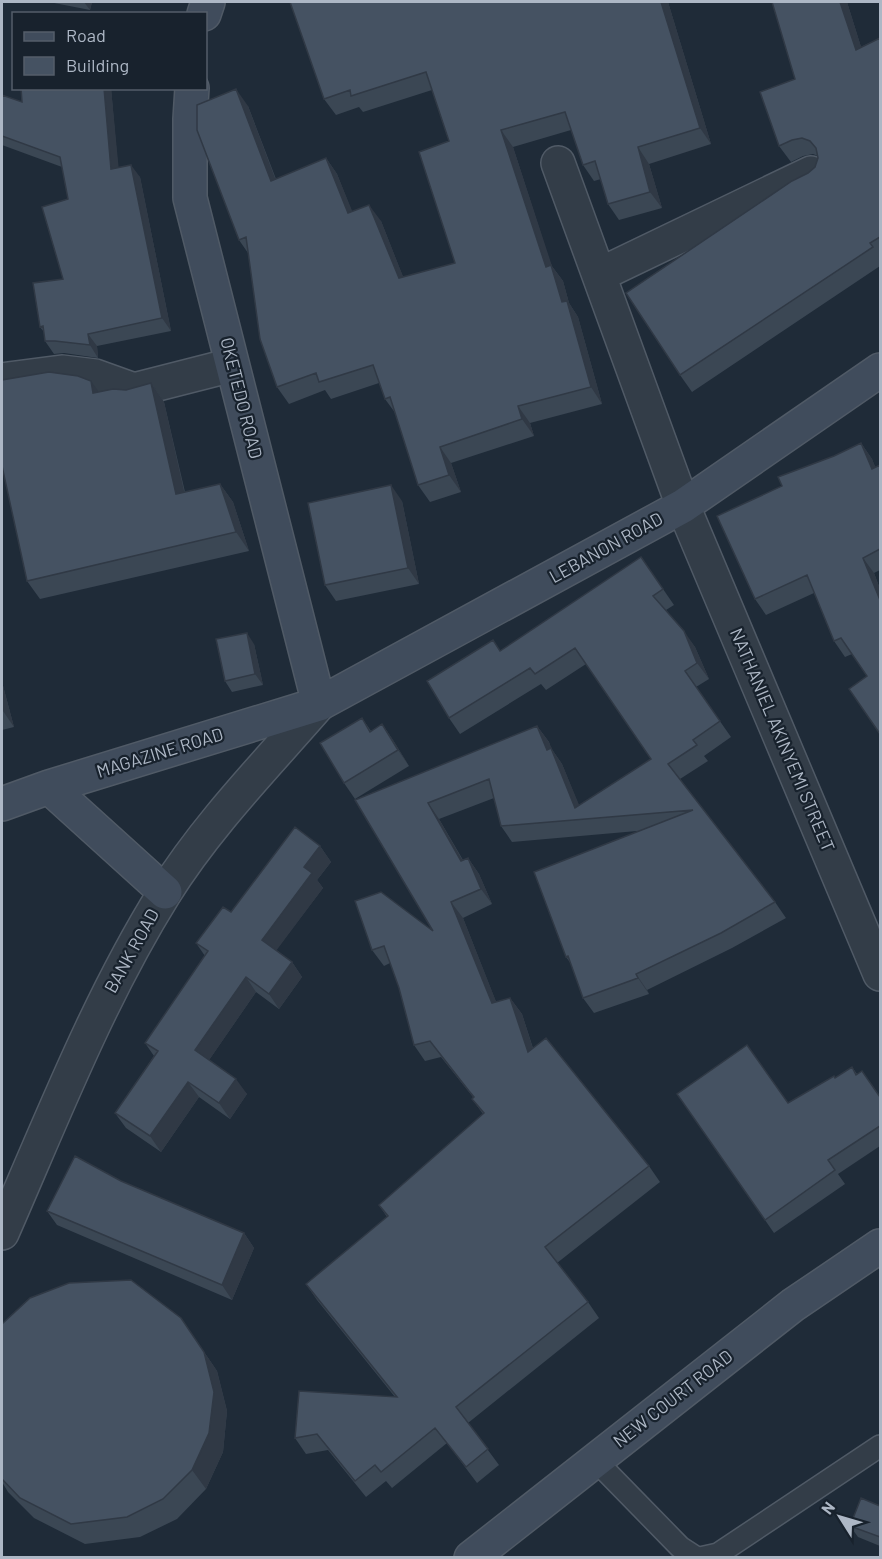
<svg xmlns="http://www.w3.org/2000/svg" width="882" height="1559" viewBox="0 0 882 1559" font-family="Barlow,sans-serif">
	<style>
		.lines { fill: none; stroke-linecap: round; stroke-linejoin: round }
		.lane-casing { stroke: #505a66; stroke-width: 24 }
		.street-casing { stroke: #505a66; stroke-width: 36 }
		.secondary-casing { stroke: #505a66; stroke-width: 36 }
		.lane { stroke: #333d48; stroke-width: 21 }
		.street { stroke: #333d48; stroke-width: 33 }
		.secondary { stroke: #404c5c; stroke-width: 33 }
		.wall { fill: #3b4754 }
		.shaded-wall { fill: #303945 }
		.building { fill: #455262; stroke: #303945; stroke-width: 1.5 }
		.labels { text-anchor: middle; stroke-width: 4.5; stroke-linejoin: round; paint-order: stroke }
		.street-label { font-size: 18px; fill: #adb7c5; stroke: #18222d }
	</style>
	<rect width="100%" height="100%" fill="#1f2b38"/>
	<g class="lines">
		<defs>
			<path id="lane" d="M595,1460L680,1547L697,1558
				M700,1558L718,1554L880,1446"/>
			<path id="street" d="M558,163L683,506L880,974
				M599,275L811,173
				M2,380L62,372L95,376L134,390L232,365
				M2,1233C52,1119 98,1000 164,894C207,825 266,765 319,704"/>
			<path id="secondary" d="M204,14L208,2
				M192,88L190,119V198L319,704
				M49,787L165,892
				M2,804L49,787L319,704L683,506L880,370
				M471,1558L793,1305L880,1246"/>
		</defs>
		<use href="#lane" class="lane-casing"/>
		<use href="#street" class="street-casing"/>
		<use href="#secondary" class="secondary-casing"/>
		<use href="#lane" class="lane"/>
		<use href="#street" class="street"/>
		<use href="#secondary" class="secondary"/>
	</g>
	<path class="wall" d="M49,2H92L90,10Z
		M290,2H668L711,144L649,164L662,208L619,220L608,204L601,179L594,181L583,165L571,130L513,147L551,265L563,281L569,303L578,317L602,404L530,423L534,436L451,463L461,492L430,502L418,485L396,414L385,399L379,383L331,399L325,390L289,404L277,387L248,253L239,240L248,106L276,179L326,158L337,174L352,212L381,221L403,277L455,263L449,141L432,90L363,112L359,107L336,115L324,99Z
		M772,2H847L861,47L880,38V266L692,392L680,375L808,173L815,167L818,158V156L813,154L803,156L791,162L779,146L795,79Z
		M21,88H111L118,167L140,177L171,331L97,346L98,358L64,353L54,354L45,341L44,332L40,327L63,279L68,199L62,167L2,145V95L22,102Z
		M151,383L164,402L185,492L220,484L233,502L249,551L40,599L27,581L99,392L126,390Z
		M861,443L872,459L875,467L880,465V570L874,573L880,589V734L867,676L852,654L845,657L834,641L814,593L766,615L755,599L782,486L834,456Z
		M402,501L419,584L336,601L325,585Z
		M641,557L674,605L666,610L695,647L709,679L696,687L731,737L704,756L708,761L680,779L775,902L786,918L732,948L647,990L649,994L594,1013L583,998L572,965L566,957L637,831L512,842L501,826L494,798L439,819L463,860L468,858L479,874L492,904L463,918L496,1002L510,998L522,1014L533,1048L649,1166L660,1182L557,1263L588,1302L599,1318L468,1423L499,1465L477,1483L447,1443L392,1488L386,1481L366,1497L328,1450L306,1454L295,1438L395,1397L317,1300L306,1284L387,1217L379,1205L483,1114L472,1099L473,1097L441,1057L425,1061L414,1045L399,988L390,963L384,966L372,950L355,901L433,931L355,800L537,726L549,742L551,748L562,764L579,806L651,759L586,664L546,690L541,684L460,734L449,718L501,651Z
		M254,644L263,685L232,692L225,681Z
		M2,682L14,727L2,730Z
		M362,718L371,731L382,724L393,740L409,766L355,799L344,783Z
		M320,846L331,862L317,880L323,888L276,950L292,962L302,977L279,1009L256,992L209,1060L247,1094L230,1119L199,1097L161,1152L126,1128L115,1113L154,1056L145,1043L205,956L196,943L231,912Z
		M852,1067L857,1074L880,1097V1146L838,1174L845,1184L774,1233L677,1094L788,1103L835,1078Z
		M121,1181L244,1233L254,1248L232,1300L57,1225L47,1211Z
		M181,1318L217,1371L227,1411L223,1452L206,1489L177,1519L140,1537L85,1544L34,1518L8,1492L2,1482V1324Z
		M880,1506V1546L858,1537L850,1526Z"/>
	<path class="shaded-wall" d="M84,2H92L90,10Z
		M661,2H668L711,144L700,128Z
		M840,2H847L867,66L856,50Z
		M104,88H111L120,182L111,169Z
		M236,89L248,106L282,197L271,181Z
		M501,130L513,147L552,266L551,265L563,281L569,303L578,317L602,404L591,387L546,267Z
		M638,147L649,164L662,208L650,192Z
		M326,158L337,174L360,230L348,213Z
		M131,165L140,177L171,331L162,318Z
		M369,205L381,221L410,294L399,278Z
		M88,334L97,346L98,358L90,345Z
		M91,381L104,399L93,393Z
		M151,383L164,402L189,513L176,494Z
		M518,406L530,423L534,436L522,419Z
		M861,443L872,459L880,478L872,469Z
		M440,447L451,463L461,492L449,475Z
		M220,484L233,502L249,551L236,532Z
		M391,485L402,501L419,584L408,568Z
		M863,558L874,573L880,589V600Z
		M684,631L695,647L709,679L697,663Z
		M247,633L254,644L263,685L255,674Z
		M2,682L14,727L3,711L2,706Z
		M382,724L393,740L409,766L398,750Z
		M537,726L549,742L558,766L547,750Z
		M551,748L562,764L585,819L575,808Z
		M428,803L439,819L472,877L461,861Z
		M320,846L331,862L317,880L323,888L273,955L262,940L304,867Z
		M468,858L479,874L492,904L481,889Z
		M451,902L463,918L503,1019L492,1003Z
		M292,962L302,977L279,1009L269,994Z
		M636,974L647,990L649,994L638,978Z
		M246,977L256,992L205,1066L195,1050Z
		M510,998L522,1014L539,1068L528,1052Z
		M236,1079L247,1094L230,1119L219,1103Z
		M188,1082L199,1097L161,1152L150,1136Z
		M244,1233L254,1248L232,1300L222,1285Z
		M181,1318L217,1371L227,1411L223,1452L206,1489L192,1470Z"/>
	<path class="building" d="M290,2H661L700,128L638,147L650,192L608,204L595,161L583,165L565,112L501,130L546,267L551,265L562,302L567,301L591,387L518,406L522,419L440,447L449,475L418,485L390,397L385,399L373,365L319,382L316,373L277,387L260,339L246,237L239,240L197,130V105L236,89L271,181L326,158L348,213L369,205L399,278L455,263L419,152L449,141L426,72L351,96L350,90L324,99Z
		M772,2H840L856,50L880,38V237L870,243L873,247L680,375L626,293L792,181L808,173L815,167L818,158L816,148L810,141L802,138L792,140L779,146L760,92L795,79Z
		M21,88H104L111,169L131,165L162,318L88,334L90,345L55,341H45L43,326L40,327L33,283L63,279L42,207L68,199L60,157L2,136V95L22,102Z
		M49,372L78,376L91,381L93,393L113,389L126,390L151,383L176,494L220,484L236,532L27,581L2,466V380Z
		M861,443L872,469L880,465V549L863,558L880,600V734L849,689L867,676L841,638L834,641L807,575L755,599L717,516L782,486L778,477L834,456Z
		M391,485L408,568L325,585L308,503Z
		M641,557L663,589L653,596L684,631L697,663L685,671L720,721L693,740L697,745L668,764L775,902L721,933L636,974L638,978L583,998L568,956L566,957L534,872L693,810L501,826L489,779L428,803L461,861L468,858L481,889L451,902L492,1003L510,998L528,1052L546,1038L649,1166L545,1247L588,1302L456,1407L488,1449L466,1467L435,1428L381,1472L375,1465L355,1481L317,1434L295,1438L299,1391L397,1397L306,1284L388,1216L379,1205L484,1113L472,1099L474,1097L469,1091L430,1041L414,1045L399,988L384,946L372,950L355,901L381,892L433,931L355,800L537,726L547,750L551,748L575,808L651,759L575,648L535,674L530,668L449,718L427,681L493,640L500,651Z
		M247,633L255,674L225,681L216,639Z
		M362,718L370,732L382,724L398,750L344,783L320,743Z
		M295,827L320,846L304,867L312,873L262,940L292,962L269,994L246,977L195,1050L236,1079L219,1103L188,1082L150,1136L115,1113L158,1051L145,1043L208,951L196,943L223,907L231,912Z
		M747,1045L788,1103L834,1076L835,1078L852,1067L856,1075L862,1071L880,1097V1126L828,1160L835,1170L765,1220L677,1094Z
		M75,1156L121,1181L244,1233L222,1285L47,1211Z
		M131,1280L181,1318L204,1352L214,1392L209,1433L192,1470L163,1499L127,1517L71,1524L20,1498L2,1479V1324L30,1298L69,1283Z
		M861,1498L880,1506V1537L850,1526Z"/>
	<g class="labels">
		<g class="street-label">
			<text transform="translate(241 398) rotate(76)" y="6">OKETEDO ROAD</text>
			<text transform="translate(606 548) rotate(-29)" y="6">LEBANON ROAD</text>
			<text transform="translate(782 740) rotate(67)" y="6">NATHANIEL AKINYEMI STREET</text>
			<text transform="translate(160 753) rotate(-17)" y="6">MAGAZINE ROAD</text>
			<text transform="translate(132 951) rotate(-61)" y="6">BANK ROAD</text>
			<text transform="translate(673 1399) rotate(-38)" y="6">NEW COURT ROAD</text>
		</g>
	</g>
	<rect width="882" height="1559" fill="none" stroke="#adb7c5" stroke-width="6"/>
	<rect x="12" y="12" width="195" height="78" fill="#18222d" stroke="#545e6a" stroke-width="1.5"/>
	<rect x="24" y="32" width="30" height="9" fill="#404c5c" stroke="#545e6a" stroke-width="1.5"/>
	<text x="66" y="42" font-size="18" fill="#adb7c5">Road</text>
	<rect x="24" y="57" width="30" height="18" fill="#455262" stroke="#545e6a" stroke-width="1.5"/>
	<text x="66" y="72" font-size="18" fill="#adb7c5">Building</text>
	<g transform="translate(840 1517) rotate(307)" stroke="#18222d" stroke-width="4.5" paint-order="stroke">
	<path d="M0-4.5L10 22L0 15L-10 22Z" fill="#adb7c5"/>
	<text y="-9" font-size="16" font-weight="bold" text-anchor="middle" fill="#adb7c5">N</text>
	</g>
</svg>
